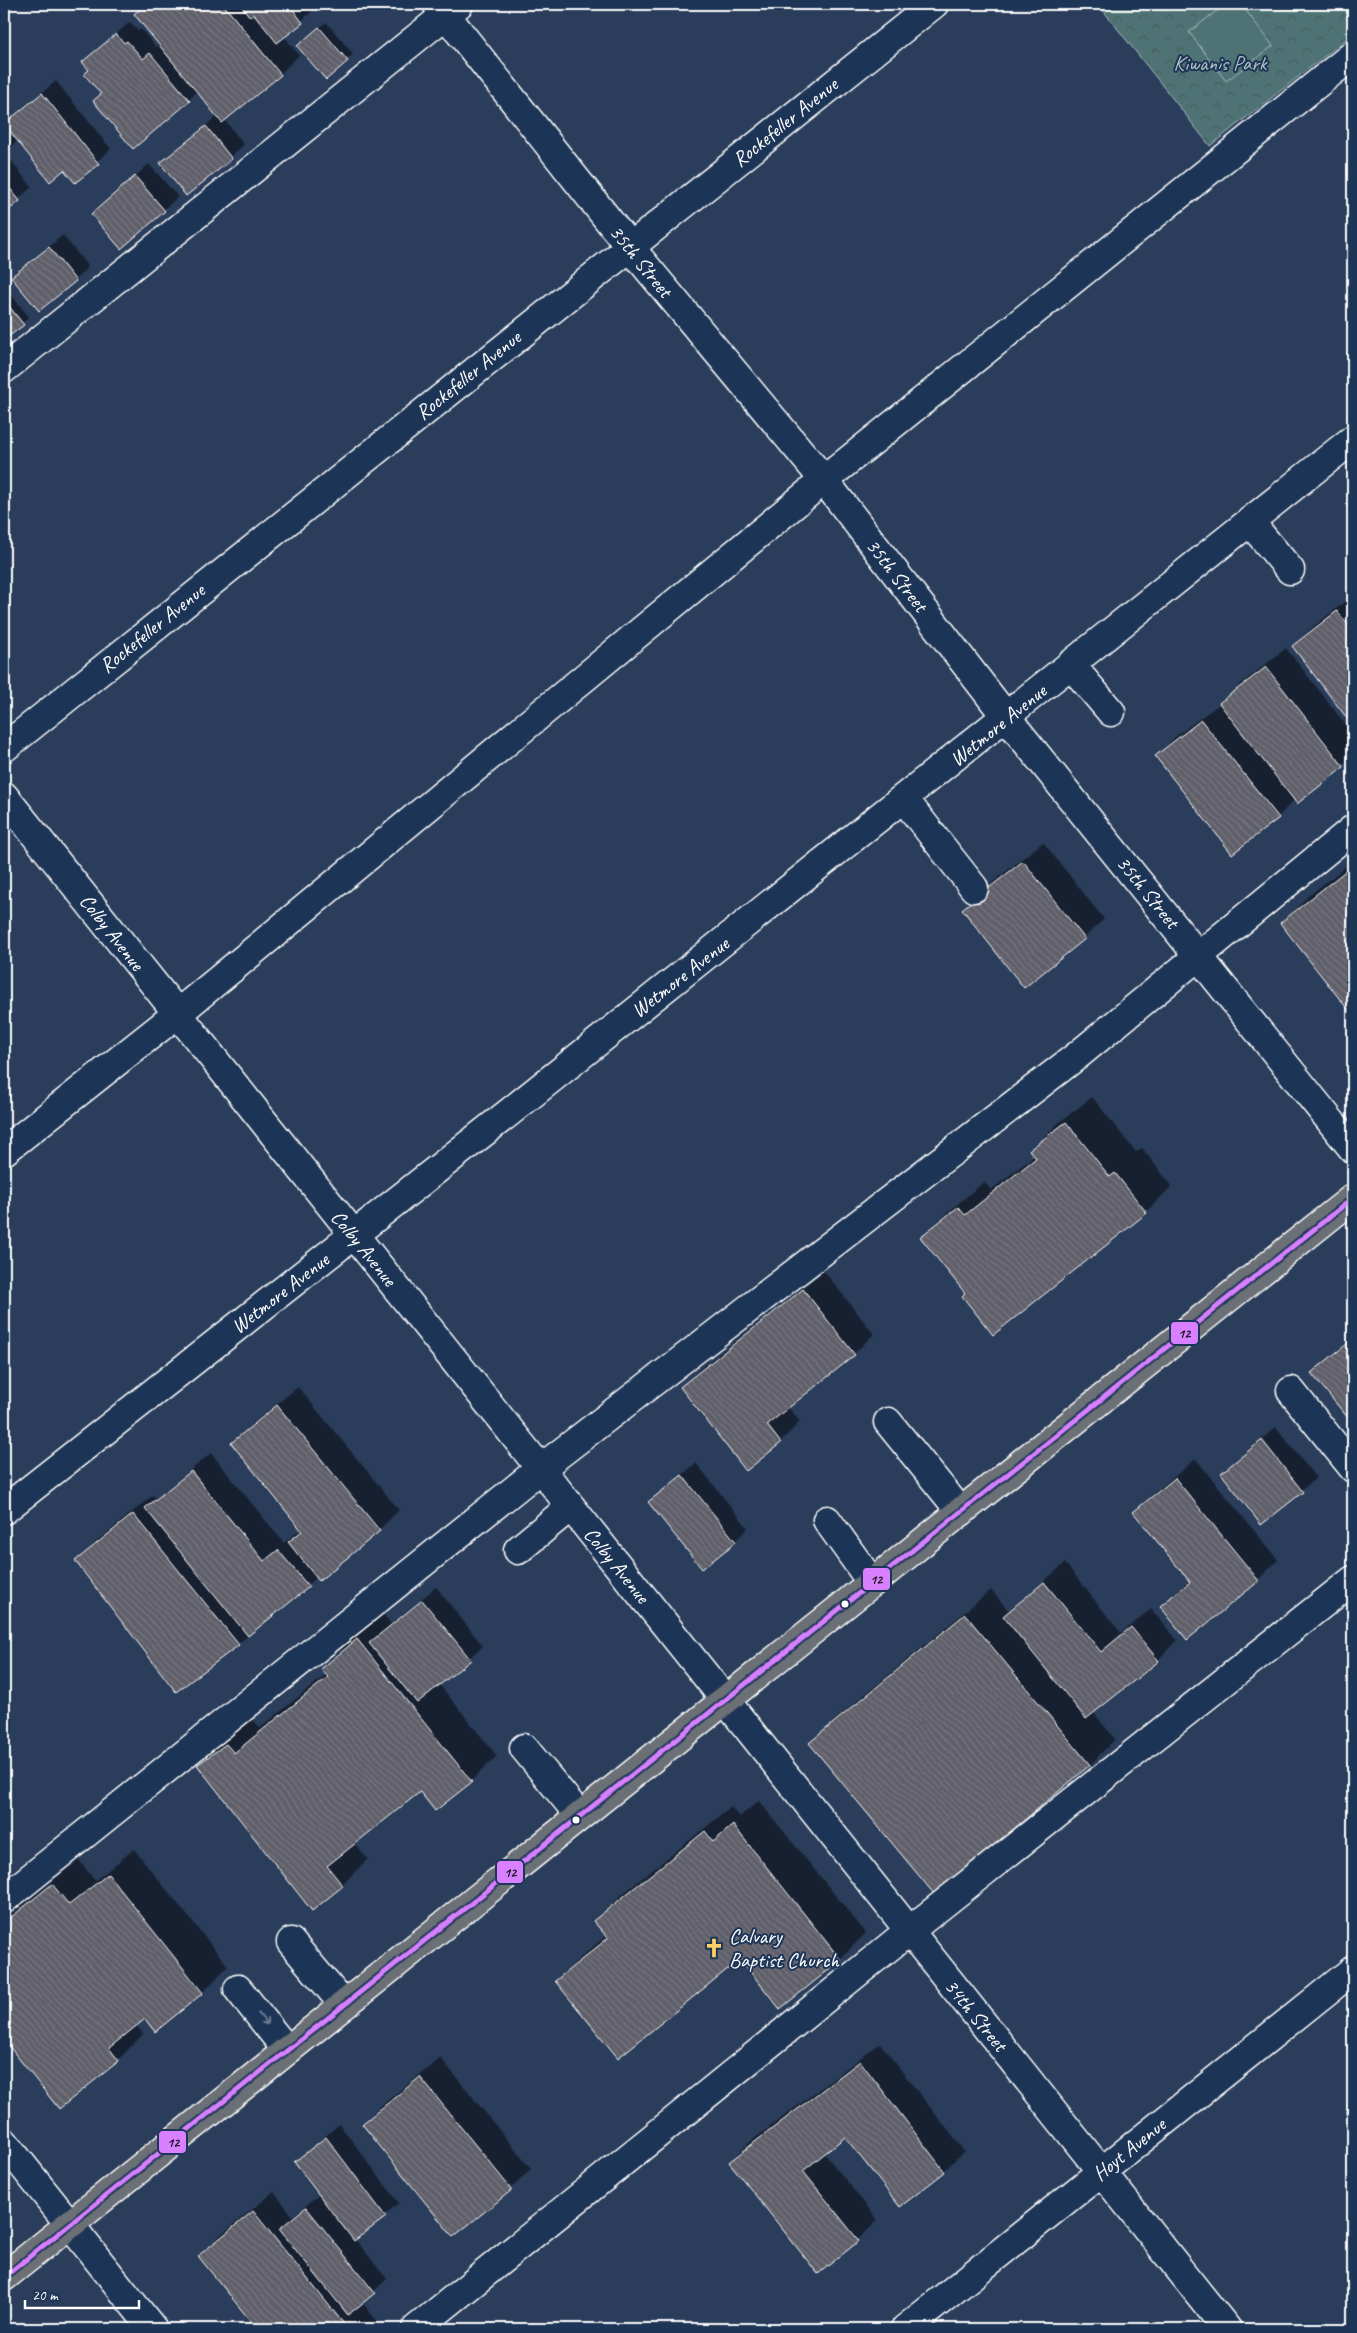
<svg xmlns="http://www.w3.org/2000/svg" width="1357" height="2333" viewBox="0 0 1357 2333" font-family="Caveat,sans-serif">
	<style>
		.forest { fill: url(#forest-crowns); stroke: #a7b9ba }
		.pitch { fill: #4f7374; stroke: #a7b9ba }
		.shadow { fill: #0007 }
		.building { fill: url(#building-back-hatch); stroke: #fff }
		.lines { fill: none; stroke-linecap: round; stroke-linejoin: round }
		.minor-casing { stroke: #fff; stroke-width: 31 }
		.major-casing { stroke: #fff; stroke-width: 31 }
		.minor { stroke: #1d3557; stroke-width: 28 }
		.major { stroke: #6b7074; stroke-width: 28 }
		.bus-1-casing { stroke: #1d3557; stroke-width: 9 }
		.bus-1 { stroke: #d880ff; stroke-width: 5 }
		.oneway { stroke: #6c7c92 }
		.bus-dot { fill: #fff; stroke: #1d3557; stroke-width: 2 }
		.labels { text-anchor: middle; stroke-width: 4; stroke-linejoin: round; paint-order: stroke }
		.park-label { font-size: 21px; fill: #b0c0c0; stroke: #1d3557 }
		.street-label { font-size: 21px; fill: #fff; stroke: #1d3557 }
		.poi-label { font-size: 21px; fill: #fff; stroke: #1d3557; text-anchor: start }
		.line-badge { stroke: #1d3557; stroke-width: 2 }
		.pale-badge-label { font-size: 14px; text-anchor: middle; font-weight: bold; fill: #111 }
	</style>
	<defs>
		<pattern id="forest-crowns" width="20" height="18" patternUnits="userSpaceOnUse" patternTransform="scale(1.25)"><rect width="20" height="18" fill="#4f7374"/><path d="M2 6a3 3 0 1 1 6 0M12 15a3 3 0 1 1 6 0" fill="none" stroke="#4d5a5a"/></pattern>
		<pattern id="building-back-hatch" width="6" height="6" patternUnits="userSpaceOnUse" patternTransform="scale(1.25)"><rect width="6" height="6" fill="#5f5e69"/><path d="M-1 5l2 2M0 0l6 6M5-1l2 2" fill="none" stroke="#777680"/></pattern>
	</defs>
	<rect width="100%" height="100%" fill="#2a3d5b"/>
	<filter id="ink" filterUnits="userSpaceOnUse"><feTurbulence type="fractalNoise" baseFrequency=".02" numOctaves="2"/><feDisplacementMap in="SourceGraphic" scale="10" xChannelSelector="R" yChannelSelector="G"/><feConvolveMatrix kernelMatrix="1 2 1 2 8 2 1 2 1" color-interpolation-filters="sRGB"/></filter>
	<g filter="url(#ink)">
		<path class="forest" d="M1098,4H1353V34L1210,146Z"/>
		<path class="pitch" d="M1226,4H1241L1273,46L1226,81L1189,32Z"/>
		<path class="shadow" d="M146,4H312L315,9L284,36L299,55L280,74L224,119L244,145L186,194L162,164L218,115L198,91L133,147L90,70L84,62L130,22L138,31L141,29L156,47L160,44L136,14Z
			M326,22L353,54L347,60L305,40Z
			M56,81L111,149L75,181L64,168L18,140L5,153L32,187L4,212V118L7,122Z
			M149,164L178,197L121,247L93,214Z
			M63,235L88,267L75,280L13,277Z
			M9,292L29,317L4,339V296Z
			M1353,595V724L1293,646L1313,627Z
			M1286,648L1353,734V756L1298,802L1295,799L1278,817L1157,756L1176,736L1222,702L1241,684Z
			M1043,842L1104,919L1084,938L963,910L983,890Z
			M1353,861V1014L1282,923L1307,897Z
			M1092,1097L1136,1152L1142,1148L1172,1186L1146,1212L994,1333L967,1293L922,1237L948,1212L984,1182L991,1190L1035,1155L1031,1150L1056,1125Z
			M824,1271L874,1334L854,1354L788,1407L800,1422L780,1442L746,1469L681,1387L701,1368Z
			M1353,1337V1423L1313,1373Z
			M298,1387L399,1510L379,1530L317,1577L238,1644L76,1561L96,1542L153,1495L156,1499L211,1453L284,1543L298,1531L299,1532L302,1529L233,1443L253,1423Z
			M1276,1427L1316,1478L1262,1523L1222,1473Z
			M1196,1459L1278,1560L1258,1580L1187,1638L1162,1606L1190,1580L1135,1512L1155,1492Z
			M696,1463L748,1528L735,1541L650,1502Z
			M1065,1563L1121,1633L1151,1609L1177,1640L1158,1660L1093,1712L1115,1739L1090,1765L811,1743L837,1718L991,1590L1009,1611Z
			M436,1587L483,1646L439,1684L497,1756L471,1781L420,1790L354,1843L368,1859L342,1885L312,1909L199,1765L224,1739L253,1720L260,1728L327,1674L322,1669L348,1643L383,1614L391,1624Z
			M4,1715L13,1726L4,1736Z
			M759,1801L866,1933L840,1959L781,2007L741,1957L557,1981L582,1956L607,1935L595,1921L620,1896L731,1807L739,1817Z
			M134,1849L228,1966L203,1992L155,2030L145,2017L136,2025L143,2034L118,2060L60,2107L4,2038V1920L79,1860L95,1881Z
			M880,2043L964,2151L944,2171L846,2135L824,2153L878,2220L858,2240L818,2272L730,2162L750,2142Z
			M441,2058L531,2169L511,2189L454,2235L364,2124L383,2104Z
			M339,2124L399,2203L355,2239L387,2279L362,2302L380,2325L376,2329H259L200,2256L219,2236L274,2192L293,2216L320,2194L296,2163Z"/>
		<path class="building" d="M146,4H223L281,75L222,123L134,14Z
			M240,4H289L303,23L277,43L254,14L250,17Z
			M319,27L348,61L326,80L297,46Z
			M116,34L124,43L127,41L143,59L150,53L190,101L133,149L93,101L101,94L84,74L89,70L82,62Z
			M42,93L99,164L75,183L64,170L50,182L4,124Z
			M206,126L232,159L186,196L160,163Z
			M135,176L165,211L121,249L91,214Z
			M4,181L20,201L4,214Z
			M49,247L76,281L39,311L11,277Z
			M4,300L24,325L4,340Z
			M1337,611L1353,631V726L1292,646Z
			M1266,667L1344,767L1297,804L1219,703Z
			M1201,720L1279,818L1232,854L1155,756Z
			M1023,861L1085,939L1024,988L962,909Z
			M1353,865V1016L1280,923Z
			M1066,1122L1110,1177L1115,1173L1147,1213L993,1335L962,1296L965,1293L920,1237L958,1207L965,1215L1036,1158L1029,1150Z
			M803,1289L855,1355L767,1425L781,1443L746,1471L680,1387Z
			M1353,1339V1424L1311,1373Z
			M277,1405L380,1531L319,1581L288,1542L302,1531L231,1443Z
			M1262,1440L1303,1492L1261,1525L1221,1473Z
			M191,1471L264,1561L278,1550L309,1587L248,1636L145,1508Z
			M682,1475L736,1542L702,1569L648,1502Z
			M1175,1478L1259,1581L1187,1640L1160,1606L1190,1582L1133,1512Z
			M133,1514L239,1645L176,1692L75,1561Z
			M1044,1582L1101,1652L1131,1627L1159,1661L1086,1719L1003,1616Z
			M422,1600L471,1660L417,1703L369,1643Z
			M965,1614L1090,1765L935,1895L809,1743Z
			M357,1639L472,1782L435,1811L420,1792L327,1866L343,1886L312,1911L197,1765L226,1744L234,1753L328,1677L321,1669Z
			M733,1825L841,1960L780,2009L740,1959L618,2058L555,1981L608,1938L593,1921L705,1831L713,1842Z
			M108,1874L203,1993L155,2032L145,2019L109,2048L119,2061L59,2109L4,2040V1923L52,1884L69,1905Z
			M860,2061L945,2172L900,2207L845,2137L803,2171L859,2241L818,2274L729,2162Z
			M420,2077L512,2190L453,2237L362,2124Z
			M326,2137L386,2217L354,2241L294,2162Z
			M306,2207L375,2293L348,2315L279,2229Z
			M253,2211L348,2329H257L198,2256Z"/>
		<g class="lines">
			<defs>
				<path id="minor" d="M437,4L629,246L824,480L1007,718L1353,1149
					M4,369L459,4
					M1250,522L1290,570
					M1072,666L1111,712
					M4,748L934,4
					M4,796L1227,2329
					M904,799L974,888
					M4,1151L177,1014L824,480L1353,55
					M1291,1391L1353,1468
					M888,1422L961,1512
					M4,1510C456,1156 906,799 1353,439
					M827,1520L872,1583
					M518,1550L570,1507
					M524,1748L580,1816
					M4,1899L540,1469L1078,1055L1353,829
					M291,1942L344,2005
					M238,1989L287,2050
					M4,2142L153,2329
					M416,2329L909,1931L1353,1580
					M905,2329L1353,1970"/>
				<path id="major" d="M4,2277L1353,1198"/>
			</defs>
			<use href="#minor" class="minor-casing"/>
			<use href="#major" class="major-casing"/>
			<use href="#minor" class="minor"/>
			<use href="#major" class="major"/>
			<defs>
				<path id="bus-1" d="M4,2277L1353,1198"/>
			</defs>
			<use href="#bus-1" class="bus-1-casing"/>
			<use href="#bus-1" class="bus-1"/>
		</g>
		<defs><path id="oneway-shaft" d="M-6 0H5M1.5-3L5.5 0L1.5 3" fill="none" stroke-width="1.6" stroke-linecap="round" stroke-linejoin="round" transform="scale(1.25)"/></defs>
		<use class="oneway" href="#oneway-shaft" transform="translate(263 2019) rotate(51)"/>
	</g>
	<defs>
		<symbol id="church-bare" viewBox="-9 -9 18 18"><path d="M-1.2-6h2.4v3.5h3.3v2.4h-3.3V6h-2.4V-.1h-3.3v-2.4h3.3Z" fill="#ffd166" stroke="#1d3557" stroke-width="2.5" paint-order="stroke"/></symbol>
	</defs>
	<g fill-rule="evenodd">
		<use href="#church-bare" x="700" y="1934" width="28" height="28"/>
	</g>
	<g class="bus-dot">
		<circle cx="845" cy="1604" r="4.5"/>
		<circle cx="576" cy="1820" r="4.5"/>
	</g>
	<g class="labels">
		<g class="park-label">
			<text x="1220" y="70">Kiwanis Park</text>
		</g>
		<g class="street-label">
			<text transform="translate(785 122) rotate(-39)" y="7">Rockefeller Avenue</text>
			<text transform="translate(641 261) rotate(51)" y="7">35th Street</text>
			<text transform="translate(468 375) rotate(-39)" y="7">Rockefeller Avenue</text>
			<text transform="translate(897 575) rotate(52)" y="7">35th Street</text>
			<text transform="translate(152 628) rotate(-39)" y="7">Rockefeller Avenue</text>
			<text transform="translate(998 725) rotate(-39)" y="7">Wetmore Avenue</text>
			<text transform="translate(1148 892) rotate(51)" y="7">35th Street</text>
			<text transform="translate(112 932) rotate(52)" y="7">Colby Avenue</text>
			<text transform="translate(680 977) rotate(-38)" y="7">Wetmore Avenue</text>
			<text transform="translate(364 1248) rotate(51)" y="7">Colby Avenue</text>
			<text transform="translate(280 1293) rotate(-38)" y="7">Wetmore Avenue</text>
			<text transform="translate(617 1565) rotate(51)" y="7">Colby Avenue</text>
			<text transform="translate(976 2015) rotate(51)" y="7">34th Street</text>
			<text transform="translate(1129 2149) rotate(-39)" y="7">Hoyt Avenue</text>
		</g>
		<g class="poi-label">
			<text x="729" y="1943">Calvary<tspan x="729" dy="24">Baptist Church</tspan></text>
		</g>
	</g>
	<g class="line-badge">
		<rect x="1170" y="1321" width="29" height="24" rx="5" fill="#d880ff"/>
		<rect x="862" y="1567" width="29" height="24" rx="5" fill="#d880ff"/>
		<rect x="496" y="1860" width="28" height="24" rx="5" fill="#d880ff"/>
		<rect x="158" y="2130" width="29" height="24" rx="5" fill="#d880ff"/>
	</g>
	<g class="pale-badge-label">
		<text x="1184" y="1338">12</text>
		<text x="876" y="1584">12</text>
		<text x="510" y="1877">12</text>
		<text x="173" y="2147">12</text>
	</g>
	<rect width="1357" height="2333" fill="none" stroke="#1d3557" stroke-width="20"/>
	<rect x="10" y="10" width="1337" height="2313" fill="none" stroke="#fff" stroke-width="2" filter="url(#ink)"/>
	<path d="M25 2300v8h114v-8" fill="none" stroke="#ffffff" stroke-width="2.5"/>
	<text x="32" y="2300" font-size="15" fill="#ffffff" stroke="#1d3557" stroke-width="4" paint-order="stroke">20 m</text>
</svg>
